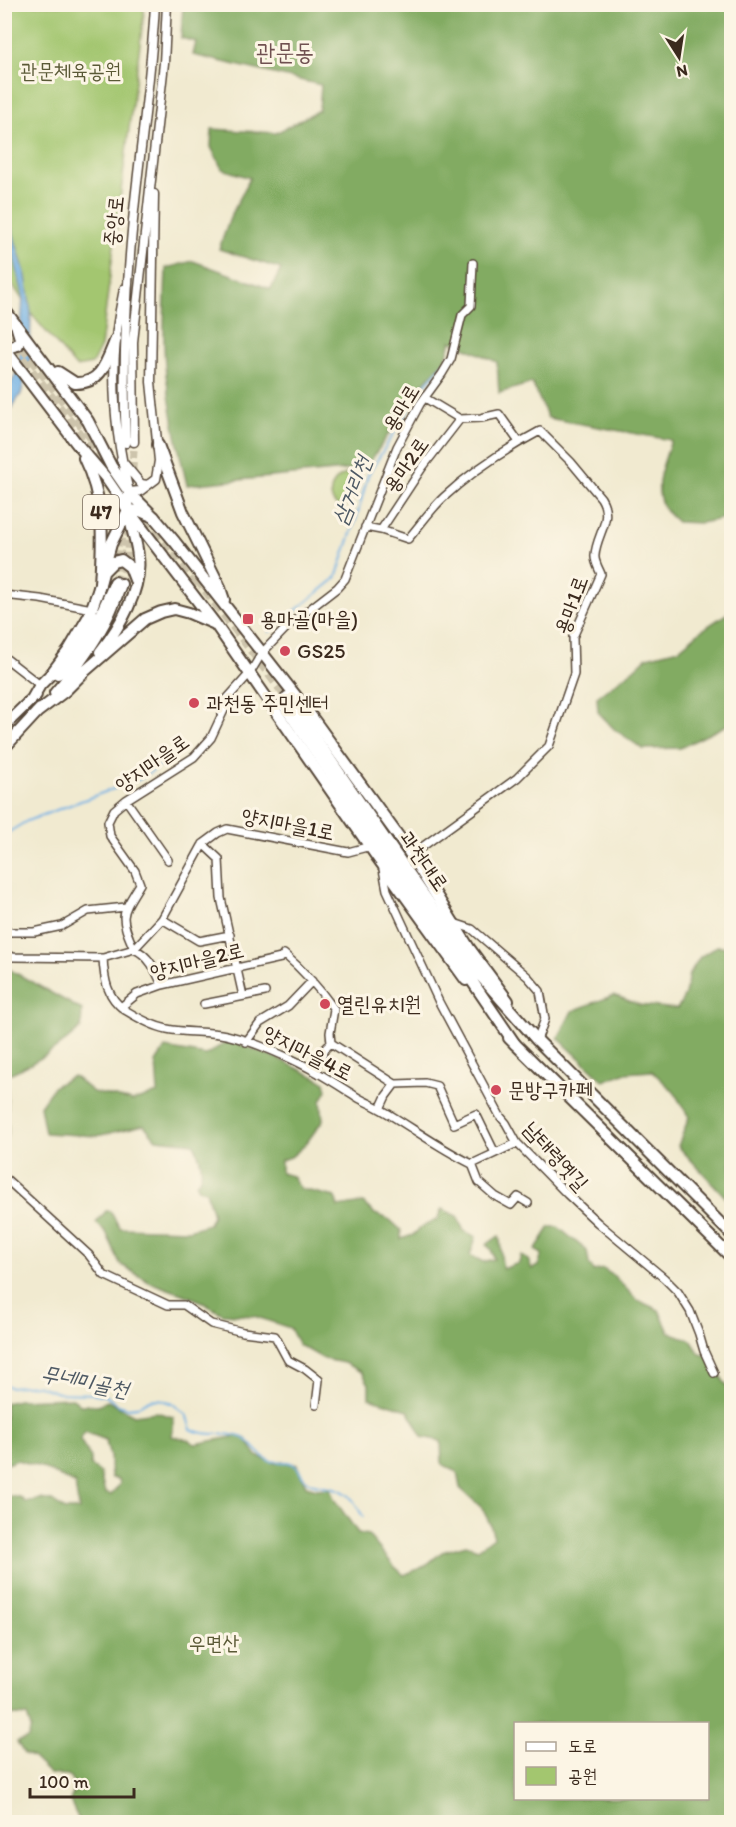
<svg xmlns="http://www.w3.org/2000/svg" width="736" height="1827" viewBox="0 0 736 1827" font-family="Itim,'Poor Story',sans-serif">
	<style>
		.green { fill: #a3c66f; stroke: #6f7846; stroke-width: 1.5 }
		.forest { fill: #82ab62; stroke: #5e6a40; stroke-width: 1.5; fill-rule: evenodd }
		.water { fill: #71b1e5; stroke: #566e82; stroke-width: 1.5 }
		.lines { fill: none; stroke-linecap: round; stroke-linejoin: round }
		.stream { stroke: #71b1e5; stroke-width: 2 }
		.tertiary-tunnel { stroke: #cdc4ac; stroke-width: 8; stroke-dasharray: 8 4; stroke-linecap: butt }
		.trunk-tunnel { stroke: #cdc4ac; stroke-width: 10; stroke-dasharray: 10 5; stroke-linecap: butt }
		.minor-casing { stroke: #564739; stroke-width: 10 }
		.tertiary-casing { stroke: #564739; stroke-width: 11 }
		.primary-casing { stroke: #564739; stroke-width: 14 }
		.trunk-casing { stroke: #564739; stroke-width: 14 }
		.minor { stroke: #fff; stroke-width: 7 }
		.tertiary { stroke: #fff; stroke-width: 8 }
		.primary { stroke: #fff; stroke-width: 10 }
		.trunk { stroke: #fff; stroke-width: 10 }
		.poi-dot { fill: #d1495b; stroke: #fcf5e5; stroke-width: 2 }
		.labels { text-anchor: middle; stroke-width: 6; stroke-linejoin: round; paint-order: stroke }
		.shield { fill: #fcf5e5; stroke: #75675a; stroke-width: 1.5 }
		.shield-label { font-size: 20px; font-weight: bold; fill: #3b2a1e }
		.park-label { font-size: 21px; fill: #5a5936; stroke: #fcf5e5 }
		.street-label { font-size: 21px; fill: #3b2a1e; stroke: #fcf5e5 }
		.poi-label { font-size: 21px; fill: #3b2a1e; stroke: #fcf5e5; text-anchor: start }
		.water-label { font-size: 22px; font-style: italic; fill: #4e5964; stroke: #fcf5e5 }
		.quarter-label { font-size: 24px; fill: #705151; stroke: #fcf5e5 }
	</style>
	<rect width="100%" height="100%" fill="#fcf5e5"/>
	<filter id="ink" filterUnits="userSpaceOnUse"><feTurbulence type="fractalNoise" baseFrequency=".0167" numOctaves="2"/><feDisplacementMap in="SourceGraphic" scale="12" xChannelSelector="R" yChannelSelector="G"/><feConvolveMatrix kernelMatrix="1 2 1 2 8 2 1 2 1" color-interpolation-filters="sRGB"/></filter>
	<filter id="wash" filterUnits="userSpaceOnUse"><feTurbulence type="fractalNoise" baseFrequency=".008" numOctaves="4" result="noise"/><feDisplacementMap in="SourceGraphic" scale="24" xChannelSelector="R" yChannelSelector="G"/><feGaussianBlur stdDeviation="1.35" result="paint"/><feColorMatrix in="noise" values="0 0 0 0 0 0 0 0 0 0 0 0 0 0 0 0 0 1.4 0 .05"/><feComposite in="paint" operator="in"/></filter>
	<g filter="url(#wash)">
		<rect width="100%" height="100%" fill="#f1ead0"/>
		<path class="green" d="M5,5H145L101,346L92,364L76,367L33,316L5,273Z
			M346,474L352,477C353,488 350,499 343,508C324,503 329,479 346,474Z"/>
		<path class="forest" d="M183,5H731V517L701,523L677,522C673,518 667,513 664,508C651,485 665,462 671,440L548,418L532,383L499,393L497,362L451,341L446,359L419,388L366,468L187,485C178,449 171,412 166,375C162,340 165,304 166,268L193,261L271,289L281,269L219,249L230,218L250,178L222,169L211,147L212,129L276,133L319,110L321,85L193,55L196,42L181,38Z
			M731,611V723L680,748L643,749L614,729L598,712L597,697L634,669L647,657L679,649L702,630Z
			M717,946L731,947V1203L678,1146L689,1117L674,1092L652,1071L624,1073L604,1081L558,1038L572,1011L614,995L640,1005L677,1009L685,995L689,974L700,957Z
			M5,967L82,1010L81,1028C55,1051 39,1061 7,1075L8,1134L5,1144Z
			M229,1040L279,1059L325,1082L327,1090L321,1101L323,1120L305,1145L291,1157L281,1160V1173L292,1176L301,1189L335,1197L338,1207L363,1203L375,1214L390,1220L401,1230V1239L413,1235L421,1227L437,1219L442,1209L457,1216L464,1231L476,1237L470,1255L483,1262L494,1259L491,1249L486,1245L499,1236C502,1247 500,1258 503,1269L519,1263L521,1255L528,1260L532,1269L538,1266L542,1254L535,1250L550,1227H558L587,1251L589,1264L594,1271L603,1269L614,1276L637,1300L659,1310L669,1332L691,1340L700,1354L710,1356C715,1370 725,1382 732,1395L731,1822H80L70,1801L75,1786L68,1775L50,1774L32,1757L24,1754L17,1742L28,1738L31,1728L27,1716L13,1715L5,1719L4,1492L7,1496L20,1497L26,1503L40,1499L52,1501L65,1510H79L75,1484L41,1467L17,1460L5,1465V1403L18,1400L73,1398L80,1405H97L108,1401L134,1415L156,1412L173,1417L174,1423L171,1436L189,1440L195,1444L237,1436L246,1439L257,1456L275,1463L282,1461L297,1465L306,1486L317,1489L330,1488L334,1499L358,1533L368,1535L394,1566L404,1575L425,1566L442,1552L466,1545L478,1549L494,1537L490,1524L482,1508L460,1488L457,1472L442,1464L441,1441L422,1437L408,1410L369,1398V1384L362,1372L344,1363L324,1359L299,1345L290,1328L254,1316L223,1314L196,1299L149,1282L120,1264L106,1232L96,1223L106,1211H110L120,1228L189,1230L209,1224L213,1215L206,1191L198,1189L196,1184C206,1173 200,1155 193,1143L156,1139L144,1125L97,1136L45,1133L40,1106L54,1086L73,1076L93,1092L133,1101L158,1093L156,1062L165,1048L206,1055ZM85,1432L106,1440C106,1446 109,1450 110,1456C111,1464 109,1470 112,1478L119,1479L120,1484L111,1495L105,1493L100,1473L91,1465V1458L80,1440ZM516,1724H708V1798H516Z"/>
		<path class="water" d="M4,203L26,276L31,313L30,360L21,394L5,418V396L19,367L23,295L10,240L5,228Z"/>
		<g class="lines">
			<path class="stream" d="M269,632L336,578L357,516L368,475L422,388L445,363
				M4,835L27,821L140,779L173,757
				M4,1385L10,1387L36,1385L59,1393L96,1394L106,1396L118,1405L128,1408L137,1407L149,1400L159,1399L173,1404L186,1414L191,1429C206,1437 221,1432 237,1436C252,1438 256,1455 270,1461C277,1463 286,1460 293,1464C302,1469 301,1480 311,1483C323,1487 337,1486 347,1494C354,1499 359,1510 363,1517"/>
		</g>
	</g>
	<g filter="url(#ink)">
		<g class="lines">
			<path class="tertiary-tunnel" d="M131,494L134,442
				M115,582L119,567L122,524
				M121,584L127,561L129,525"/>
			<path class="trunk-tunnel" d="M4,322L97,445
				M4,335L125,495
				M135,507L197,591
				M197,578L287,697"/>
			<defs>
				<path id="minor" d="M425,398L460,419L481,418L499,414L519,442
					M365,527L381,530L408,539C420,525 431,509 444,497C472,471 506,449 540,431L571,462L601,498C614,519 596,535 595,555C594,561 599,569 601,574L573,637L574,674L549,746L517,778L411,855
					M381,530L422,468L460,419
					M4,595L40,599L92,609
					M4,657L40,685
					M126,800L168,860
					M203,844L219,859L221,898L243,996
					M383,869L387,890L439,1002L500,1116L506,1123L517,1143L567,1194L598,1223L664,1278L678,1292L690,1311L699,1334L704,1351L714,1373
					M162,919L199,941L230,935
					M454,923L472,929L528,977L540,991L545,1019L537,1040
					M4,932H34L62,926L88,911L126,907
					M4,955L13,957L103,958L134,949L162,919L203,844L218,833L227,829L348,852L367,847L372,851
					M103,958C104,979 107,998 125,1010C138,1018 152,1026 167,1029C186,1033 206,1031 226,1035C245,1039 264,1047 282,1055C309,1066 333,1082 357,1097C365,1102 374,1105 382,1110C413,1128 439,1148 472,1164L517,1143
					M162,985C156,971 149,955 134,949C119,915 121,915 140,884L135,871L110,836L108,822L114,810L126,800L194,757L211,738L225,708V701L250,673L262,653L289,625L337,588L345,579L397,447L420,404L442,374L451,359L462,315L471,306L473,263
					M204,1004L265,992
					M121,1007L137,994L162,985L281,958L284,954C303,970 319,988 334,1009L330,1033L331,1043L325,1049L314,1070
					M246,1042L260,1023L288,1006L312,981
					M331,1043L395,1084
					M380,1109L386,1096L395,1084L425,1083L437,1086L454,1124L476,1114L495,1153
					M472,1164L479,1182L495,1196L511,1205L518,1197L528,1203
					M4,1177L89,1255L104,1275L168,1305H184L211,1324L243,1332L275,1336L288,1360L305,1369L319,1380L316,1405"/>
				<path id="tertiary" d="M124,289C121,305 117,322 116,339C111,389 117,443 129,492L140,491L148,485
					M134,442L133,342L164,63L167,4
					M126,443C123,380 125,318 130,255C136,171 151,88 155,4
					M121,460L141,484L148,485L156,479L159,461L151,382L154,194"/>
				<path id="primary" d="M158,445L183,512L219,585L224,600
					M128,510L216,625L377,857L466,980
					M128,510L140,511L154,517L175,542L303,705L404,844L469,948L508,1001
					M104,571L113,562L121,560L130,567L135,580
					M100,652C120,627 142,590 138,557C137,541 130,526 129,511C128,505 128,498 129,492
					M58,674C85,648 101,616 115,582
					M55,693C84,660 108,625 121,584
					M32,699L40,685L51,674L69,650L89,616L98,591L111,544L128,510
					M36,713L65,691L85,671L145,619L161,612L174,609L189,613L215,624
					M4,726L36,695
					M4,748L40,709
					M531,1033L537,1040L732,1235
					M509,1038L732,1258"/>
				<path id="trunk" d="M4,309L88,421L111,466L129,492L154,517
					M4,343L10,347L18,345L20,338L17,328
					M4,348L77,444L106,478L128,510
					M58,372L75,383C102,384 107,360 116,339
					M84,458C105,501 103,537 100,584
					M287,697L477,972L537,1040
					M283,704L515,1044"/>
			</defs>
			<use href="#minor" class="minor-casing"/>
			<use href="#tertiary" class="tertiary-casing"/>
			<use href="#primary" class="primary-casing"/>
			<use href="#trunk" class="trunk-casing"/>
			<use href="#minor" class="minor"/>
			<use href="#tertiary" class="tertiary"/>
			<use href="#primary" class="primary"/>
			<use href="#trunk" class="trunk"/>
		</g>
	</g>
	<g class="poi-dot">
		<rect x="242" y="613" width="12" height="12" rx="3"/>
		<circle cx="285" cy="651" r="6"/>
		<circle cx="194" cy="703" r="6"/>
		<circle cx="325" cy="1004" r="6"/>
		<circle cx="496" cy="1090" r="6"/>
	</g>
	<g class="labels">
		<rect class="shield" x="83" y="495" width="36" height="34" rx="4.5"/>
		<g class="shield-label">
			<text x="101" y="519">47</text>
		</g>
		<g class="park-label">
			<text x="71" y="78">관문체육공원</text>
			<text x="214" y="1650">우면산</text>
		</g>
		<g class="street-label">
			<text transform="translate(114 221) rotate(-84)" y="7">중앙로</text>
			<text transform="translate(401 408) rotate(-59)" y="7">용마로</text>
			<text transform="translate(406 465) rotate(-55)" y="7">용마2로</text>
			<text transform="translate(571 605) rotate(-70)" y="7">용마1로</text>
			<text transform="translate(152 763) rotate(-35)" y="7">양지마을로</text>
			<text transform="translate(288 824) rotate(11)" y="7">양지마을1로</text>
			<text transform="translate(424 861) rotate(55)" y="7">과천대로</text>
			<text transform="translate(197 961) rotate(-14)" y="7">양지마을2로</text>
			<text transform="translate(308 1053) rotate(27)" y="7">양지마을4로</text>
			<text transform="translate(556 1156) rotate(48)" y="7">남태령옛길</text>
		</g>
		<g class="poi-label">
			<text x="260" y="626">용마골(마을)</text>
			<text x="297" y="658">GS25</text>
			<text x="206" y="710">과천동 주민센터</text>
			<text x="337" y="1011">열린유치원</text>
			<text x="508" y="1097">문방구카페</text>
		</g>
		<g class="water-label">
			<text transform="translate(351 490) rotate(-68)" y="8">삼거리천</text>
			<text transform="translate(85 1381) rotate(11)" y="8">무네미골천</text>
		</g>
		<g class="quarter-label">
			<text x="285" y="60">관문동</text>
		</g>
	</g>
	<rect width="736" height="1827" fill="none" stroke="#fcf5e5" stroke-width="24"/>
	<rect x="514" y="1722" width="195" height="78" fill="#fcf5e5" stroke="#afa495" stroke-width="1.5"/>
	<rect x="526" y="1742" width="30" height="9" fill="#ffffff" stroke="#afa495" stroke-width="1.5"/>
	<text x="568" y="1752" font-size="18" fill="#3b2a1e">도로</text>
	<rect x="526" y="1767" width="30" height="18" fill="#a3c66f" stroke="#afa495" stroke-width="1.5"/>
	<text x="568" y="1782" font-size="18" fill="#3b2a1e">공원</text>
	<g transform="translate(679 57) rotate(168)" stroke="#fcf5e5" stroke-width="4.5" paint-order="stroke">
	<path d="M0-4.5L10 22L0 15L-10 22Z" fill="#3b2a1e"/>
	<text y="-9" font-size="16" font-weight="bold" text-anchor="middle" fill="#3b2a1e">N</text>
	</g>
	<path d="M30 1788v9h104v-9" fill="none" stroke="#3b2a1e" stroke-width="3"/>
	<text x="39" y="1788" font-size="18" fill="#3b2a1e" stroke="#fcf5e5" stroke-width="4.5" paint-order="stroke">100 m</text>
</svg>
